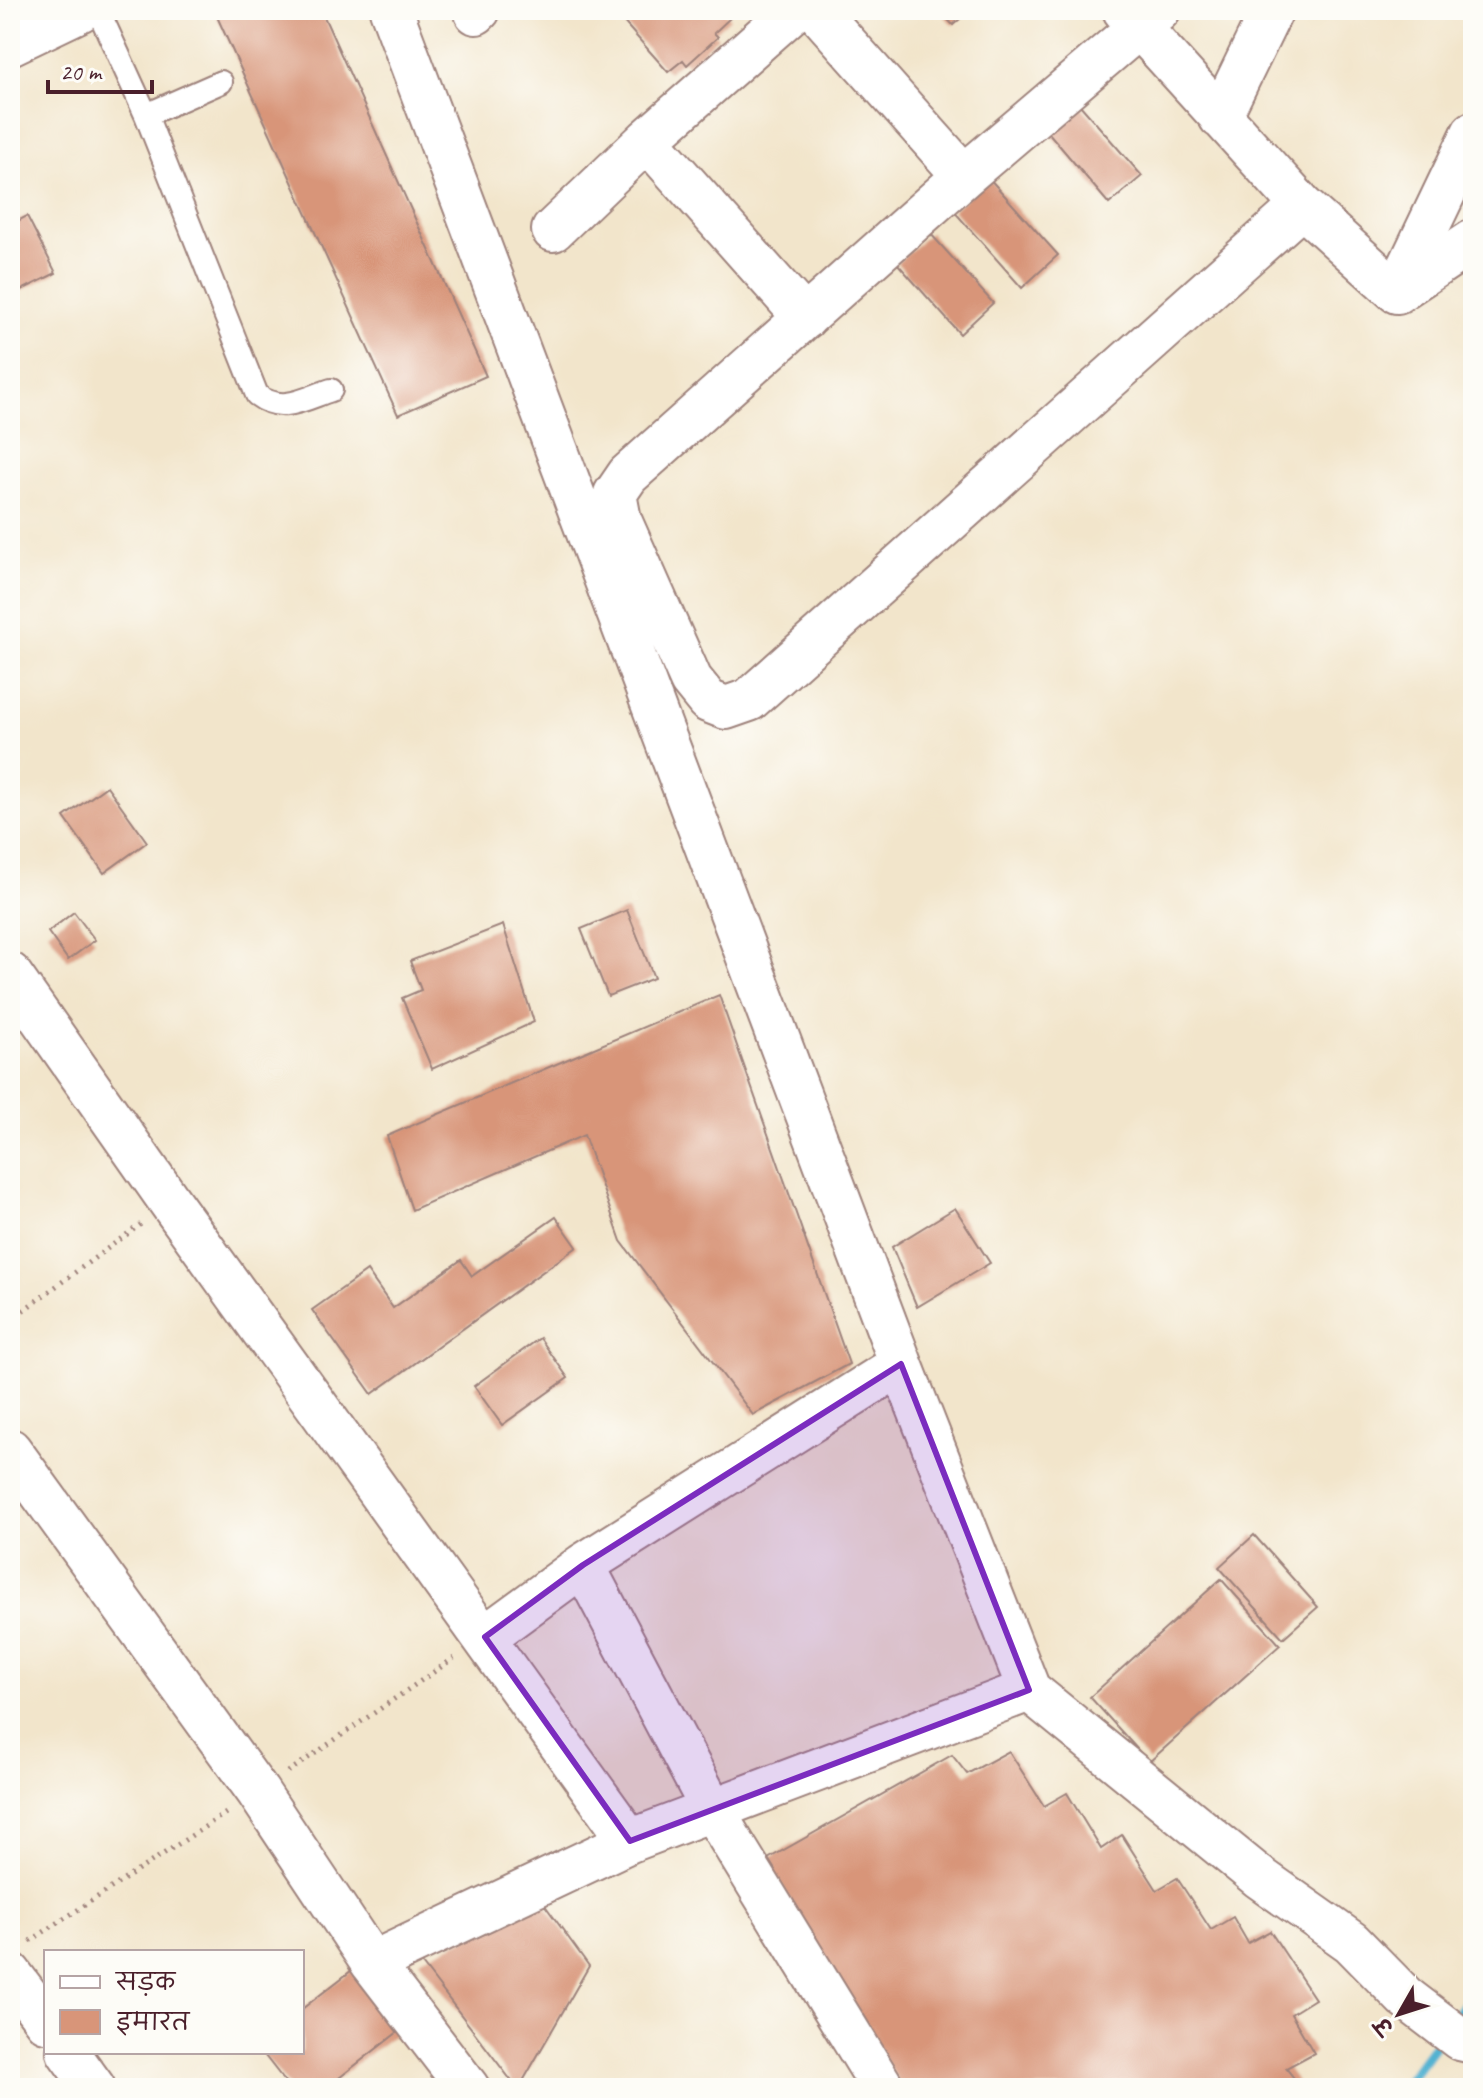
<svg xmlns="http://www.w3.org/2000/svg" width="1483" height="2098" viewBox="0 0 1483 2098" font-family="Caveat,'Playpen Sans Deva',sans-serif">
	<style>
		.lines { fill: none; stroke-linecap: round; stroke-linejoin: round }
		.stream { stroke: #52b2d1; stroke-width: 10 }
		.building { fill: #d89579 }
		.lane-casing { stroke: #9e827b; stroke-width: 26 }
		.street-casing { stroke: #9e827b; stroke-width: 46 }
		.path { stroke: #9e827b; stroke-width: 5; stroke-dasharray: 2 6; stroke-linecap: butt }
		.lane { stroke: #fff; stroke-width: 22 }
		.street { stroke: #fff; stroke-width: 42 }
		.marked { fill: #7b2cbf; fill-opacity: 0.2; stroke: #7b2cbf; stroke-width: 6; stroke-linejoin: round }
	</style>
	<rect width="100%" height="100%" fill="#fdfcf7"/>
	<filter id="ink" filterUnits="userSpaceOnUse"><feTurbulence type="fractalNoise" baseFrequency=".0125" numOctaves="2"/><feDisplacementMap in="SourceGraphic" scale="16" xChannelSelector="R" yChannelSelector="G"/><feConvolveMatrix kernelMatrix="1 2 1 2 8 2 1 2 1" color-interpolation-filters="sRGB"/></filter>
	<filter id="wash" filterUnits="userSpaceOnUse"><feTurbulence type="fractalNoise" baseFrequency=".006" numOctaves="4" result="noise"/><feDisplacementMap in="SourceGraphic" scale="32" xChannelSelector="R" yChannelSelector="G"/><feGaussianBlur stdDeviation="1.8" result="paint"/><feColorMatrix in="noise" values="0 0 0 0 0 0 0 0 0 0 0 0 0 0 0 0 0 1.4 0 .05"/><feComposite in="paint" operator="in"/></filter>
	<g filter="url(#wash)">
		<rect width="100%" height="100%" fill="#f2e5cb"/>
		<g class="lines">
			<path class="stream" d="M1451,2022L1473,1993
				M1403,2088L1442,2035"/>
		</g>
		<g id="blocks">
			<path class="building" d="M214,10H321L486,376L398,415Z
				M633,10H722L730,18L714,33L718,37L687,65L683,60L668,72L622,20Z
				M939,10H970L953,25Z
				M1080,105L1142,176L1109,204L1048,132Z
				M988,177L1058,255L1022,288L953,210Z
				M27,216L56,273L10,296V225Z
				M930,233L993,303L960,334L897,263Z
				M107,786L147,842L104,873L64,817Z
				M627,910L654,978L608,996L581,929Z
				M74,912L95,940L68,960L48,932Z
				M503,925L534,1022L432,1069L402,998L421,990L410,961Z
				M719,995L849,1364L753,1415L621,1241L584,1135L412,1210L387,1136Z
				M955,1208L990,1263L917,1307L892,1247Z
				M556,1217L577,1247L372,1394L312,1310L367,1271L393,1308L461,1260L472,1276Z
				M540,1338L568,1378L502,1425L474,1386Z
				M1254,1535L1318,1607L1283,1638L1219,1567Z
				M1221,1579L1280,1645L1149,1762L1090,1697Z
				M1009,1751L1044,1806L1067,1793L1101,1849L1122,1835L1157,1890L1177,1878L1211,1930L1233,1917L1248,1943L1270,1931L1315,1999L1291,2014L1314,2053L1286,2068L1302,2088H902L766,1860L952,1755L967,1774Z
				M544,1904L589,1966L519,2088H517L419,1960Z
				M356,1967L403,2028L326,2088H290L262,2052H302V2009Z"/>
		</g>
	</g>
	<g filter="url(#ink)">
		<use href="#blocks" fill-opacity="0" stroke="#9e827b" stroke-width="2"/>
		<g class="lines">
			<defs>
				<path id="lane" d="M98,10L146,115L257,395C282,414 304,399 331,390
					M146,115L221,82"/>
				<path id="street" d="M816,10L964,176
					M1124,10L1302,206L1397,292L1473,133
					M1159,10L964,176L628,475L615,494L620,520L691,680L708,701L726,708L749,700L1302,206
					M476,13L479,10
					M10,44L81,10
					M1220,117L1272,10
					M647,140L805,318
					M553,230L647,140L794,10
					M1398,291L1473,241
					M10,974L170,1202L630,1841
					M10,1450L258,1792L372,1963L468,2088
					M583,1565L713,1811L883,2088
					M485,1637L583,1565L901,1364
					M1029,1690L1259,1877L1351,1942L1405,1997L1460,2039L1473,2042
					M372,1963L630,1841L1029,1690L901,1364L391,10
					M10,1973L46,2021
					M68,2052L94,2088"/>
			</defs>
			<use href="#lane" class="lane-casing"/>
			<use href="#street" class="street-casing"/>
			<path class="path" d="M10,1320L141,1224
				M288,1772L454,1658
				M30,1941L226,1813"/>
			<use href="#lane" class="lane"/>
			<use href="#street" class="street"/>
		</g>
	</g>
	<path class="marked" d="M901,1364L1029,1690L630,1841L485,1637L583,1565Z"/>
	<rect width="1483" height="2098" fill="none" stroke="#fdfcf7" stroke-width="40"/>
	<rect x="44" y="1950" width="260" height="104" fill="#fdfcf7" stroke="#b5a4a5" stroke-width="2"/>
	<rect x="60" y="1976" width="40" height="12" fill="#ffffff" stroke="#b5a4a5" stroke-width="2"/>
	<text x="116" y="1990" font-size="24" fill="#4a1f2b">सड़क</text>
	<rect x="60" y="2010" width="40" height="24" fill="#d89579" stroke="#b5a4a5" stroke-width="2"/>
	<text x="116" y="2030" font-size="24" fill="#4a1f2b">इमारत</text>
	<g transform="translate(1399 2014) rotate(231)" stroke="#fdfcf7" stroke-width="6" paint-order="stroke">
	<path d="M0-6L14 30L0 20L-14 30Z" fill="#4a1f2b"/>
	<text y="-12" font-size="22" font-weight="bold" text-anchor="middle" fill="#4a1f2b">उ</text>
	</g>
	<path d="M48 80v12h104v-12" fill="none" stroke="#4a1f2b" stroke-width="4"/>
	<text x="60" y="80" font-size="24" fill="#4a1f2b" stroke="#fdfcf7" stroke-width="6" paint-order="stroke">20 m</text>
</svg>
